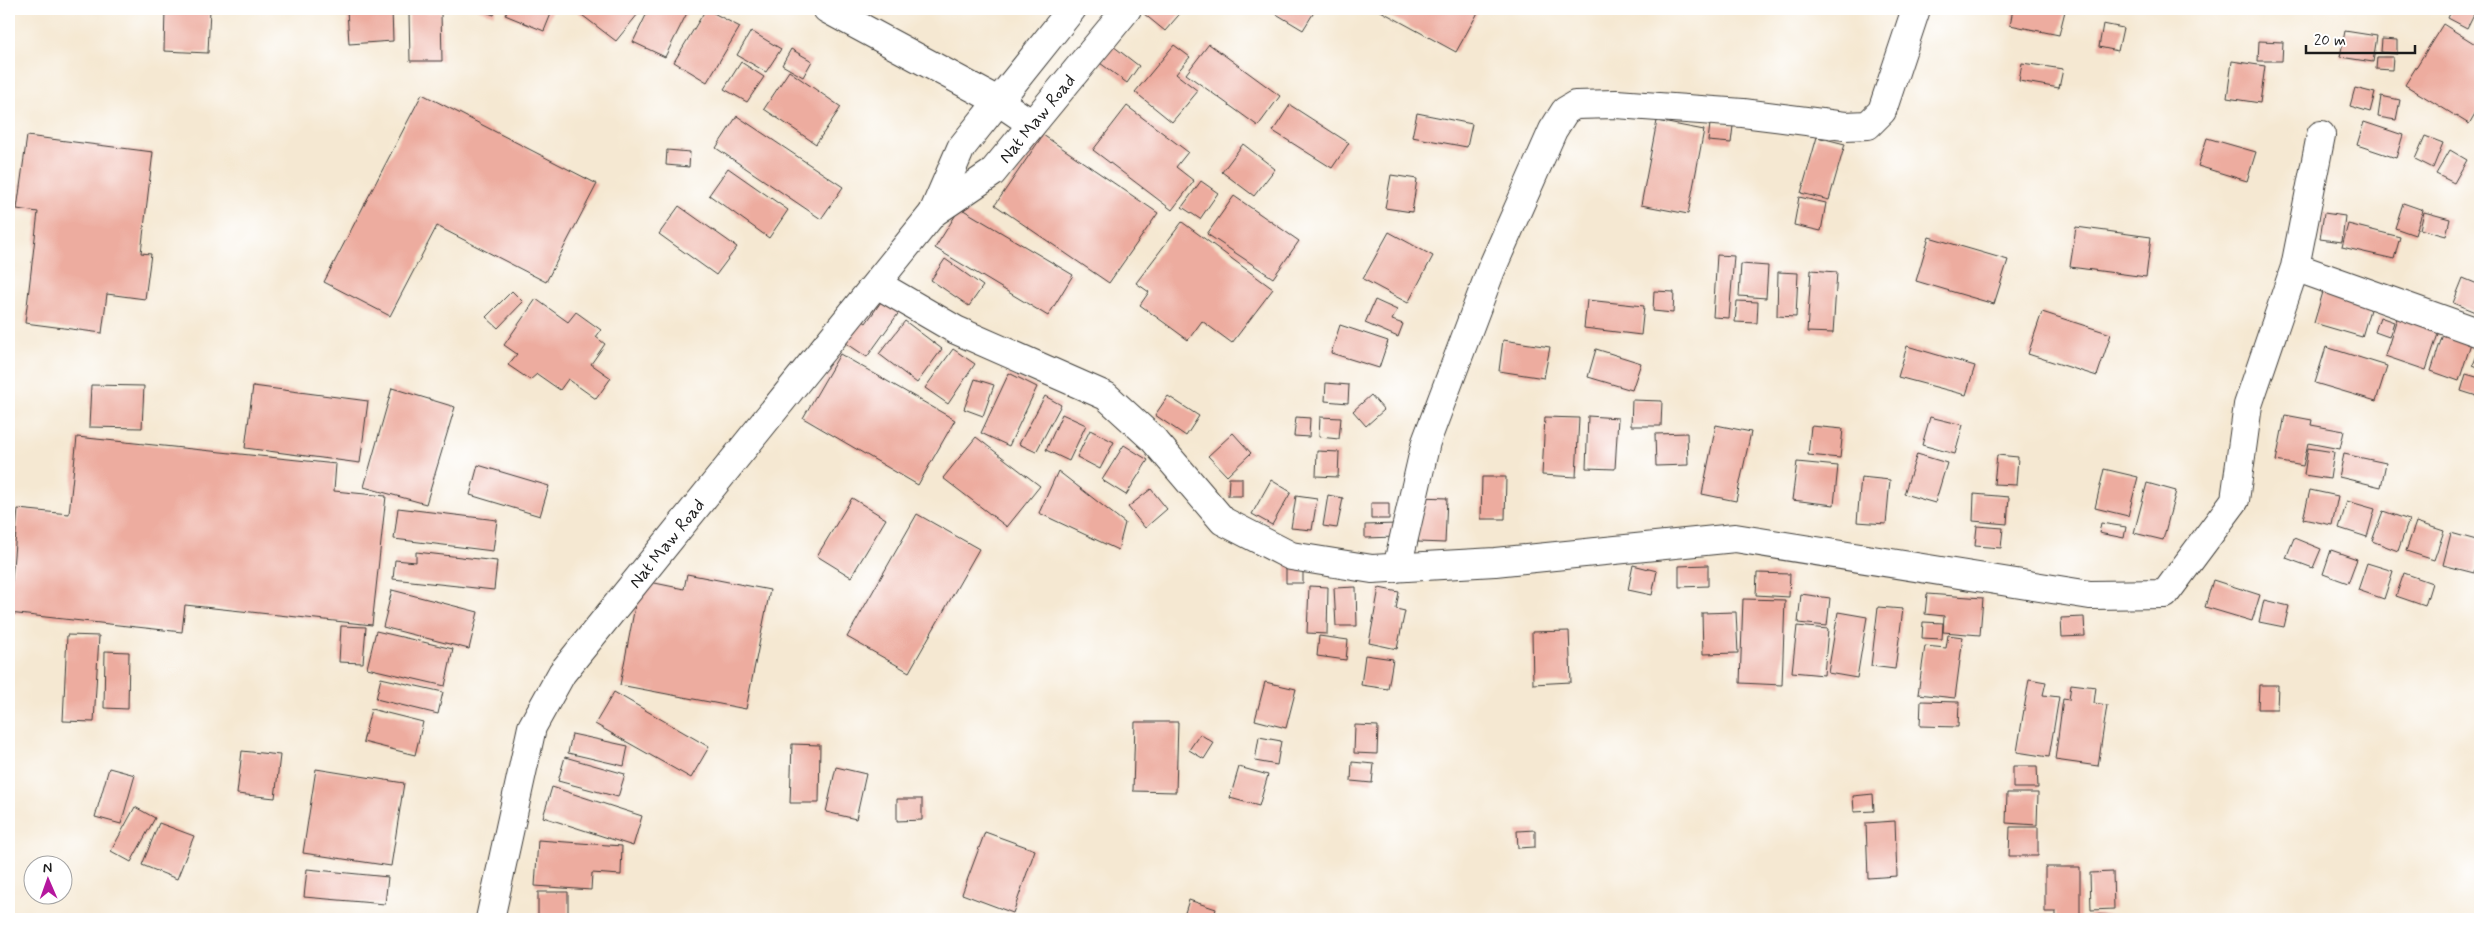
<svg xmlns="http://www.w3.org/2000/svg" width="2489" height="928" viewBox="0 0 2489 928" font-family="Mynerve,sans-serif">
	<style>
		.building { fill: #edac9f }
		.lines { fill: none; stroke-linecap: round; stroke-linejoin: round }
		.minor-casing { stroke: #3d3b37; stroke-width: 30 }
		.secondary-casing { stroke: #3d3b37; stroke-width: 30 }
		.primary-casing { stroke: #3d3b37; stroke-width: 30 }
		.minor { stroke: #fff; stroke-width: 28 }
		.secondary { stroke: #fff; stroke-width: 28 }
		.primary { stroke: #fff; stroke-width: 28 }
		.labels { text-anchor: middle; stroke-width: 4.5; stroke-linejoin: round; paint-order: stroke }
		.street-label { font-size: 18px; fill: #1c1c1c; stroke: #fff }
	</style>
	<rect width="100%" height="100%" fill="#fff"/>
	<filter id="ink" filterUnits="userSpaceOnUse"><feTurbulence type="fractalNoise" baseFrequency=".02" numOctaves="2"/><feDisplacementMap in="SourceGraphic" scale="10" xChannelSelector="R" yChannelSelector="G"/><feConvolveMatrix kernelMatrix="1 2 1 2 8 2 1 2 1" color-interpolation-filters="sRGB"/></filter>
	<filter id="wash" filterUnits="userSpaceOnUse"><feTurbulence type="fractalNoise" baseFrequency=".0096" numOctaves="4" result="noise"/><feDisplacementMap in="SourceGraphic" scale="20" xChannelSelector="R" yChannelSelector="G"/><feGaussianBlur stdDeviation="1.12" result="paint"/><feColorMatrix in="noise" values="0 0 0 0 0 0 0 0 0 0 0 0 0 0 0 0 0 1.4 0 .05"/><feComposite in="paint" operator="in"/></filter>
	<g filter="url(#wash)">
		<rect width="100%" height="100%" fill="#f5e8d2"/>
		<g id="blocks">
			<path class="building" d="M165,9H210L208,53L164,51Z
				M347,9H392L393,41L349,44Z
				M477,9H496L494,15Z
				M508,9H553L544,31L505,15Z
				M574,9H631L638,14L616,41Z
				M649,9H689L665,57L633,42Z
				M706,9L740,27L707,82L674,62Z
				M1138,9H1184L1165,31Z
				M1268,9H1316L1303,30Z
				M1377,9H1480L1456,52Z
				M2013,9H2053L2065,11L2059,35L2010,25Z
				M2452,9H2463L2474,14L2467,28L2448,18Z
				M441,12L442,61H410L409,13Z
				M2103,24L2123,28L2118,51L2099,47Z
				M2443,24L2480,47V105L2469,124L2405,85Z
				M751,31L781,49L766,72L737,55Z
				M2345,31L2377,36L2373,62L2340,57Z
				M2382,39L2397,40V54L2381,52Z
				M2259,41L2283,42L2282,61H2258Z
				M1209,44L1280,96L1258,126L1186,74Z
				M1174,45L1190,57L1176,74L1198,91L1172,122L1135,92Z
				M1113,46L1139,66L1127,83L1100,63Z
				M791,49L812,61L803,77L782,65Z
				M2377,57H2393L2392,70L2376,69Z
				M2232,61L2265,66L2260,103L2227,98Z
				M741,62L764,77L747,102L724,89Z
				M2022,63L2063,69L2059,88L2019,81Z
				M789,71L841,107L816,144L764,109Z
				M2355,88L2375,93L2370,112L2350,106Z
				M422,94L597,184L546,282L437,226L390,316L324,282Z
				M2381,96L2400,100L2396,120L2378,117Z
				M1290,105L1349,143L1332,168L1273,131Z
				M1127,106L1188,152L1176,167L1194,181L1172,210L1093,150Z
				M1417,113L1472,124L1467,147L1412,137Z
				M737,116L843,187L821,219L716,148Z
				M1657,121L1704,130L1688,214L1641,205Z
				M2364,122L2403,135L2396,158L2357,145Z
				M1710,124L1733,126L1731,143L1708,141Z
				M1043,135L1158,213L1109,283L995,205Z
				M27,136L153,152L141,253L151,254L145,299L107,294L102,333L25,323L38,212L17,209Z
				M2425,136L2443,143L2433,168L2415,159Z
				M1817,137L1845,144L1829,200L1801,193Z
				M2207,138L2256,152L2247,181L2198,166Z
				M1243,144L1275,169L1254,196L1222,172Z
				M667,150L690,152L689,167L666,165Z
				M2450,150L2467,160L2454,183L2436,174Z
				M728,168L788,210L769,238L709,195Z
				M1391,175L1417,179L1412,212L1385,208Z
				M1201,181L1218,193L1200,219L1182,207Z
				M1234,196L1299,241L1273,278L1207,234Z
				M1799,197L1826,203L1821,231L1794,225Z
				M2403,203L2423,210L2415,235L2395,228Z
				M679,206L737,247L716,275L659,234Z
				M960,208L1073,275L1048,316L935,248Z
				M2424,212L2450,219L2446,236L2420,229Z
				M2324,213L2345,216L2342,242L2320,239Z
				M1182,222L1273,289L1232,343L1202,321L1188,340L1140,305L1149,292L1136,283Z
				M2348,224L2400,237L2394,259L2342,247Z
				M2076,227L2151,237L2146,277L2070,267Z
				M1389,232L1433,256L1408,303L1363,279Z
				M1929,237L2008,260L1994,304L1916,281Z
				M1717,255L1734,256L1729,318L1713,317Z
				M945,259L983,286L969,306L931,280Z
				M1741,264L1768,266L1766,298L1739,296Z
				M1811,270L1837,272L1833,333L1807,332Z
				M1778,272L1798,273L1796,317L1777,316Z
				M2463,278L2480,285V314L2453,303Z
				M512,291L523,302L498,328L486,317Z
				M1654,291L1674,292L1673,313L1653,311Z
				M2323,292L2371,306L2362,337L2314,323Z
				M536,299L568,322L576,312L601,330L596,337L605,344L591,364L611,378L596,399L568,379L560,390L537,374L530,380L508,365L517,354L504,345Z
				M883,299L900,311L867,357L837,337L853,314L866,323Z
				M1375,300L1397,310L1392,320L1403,324L1398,337L1365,323Z
				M1587,300L1644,306L1641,335L1584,328Z
				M1737,301L1758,302L1757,323L1735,322Z
				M2042,312L2111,334L2097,376L2028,354Z
				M2398,315L2440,328L2426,370L2385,356Z
				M2380,317L2394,322L2389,337L2375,332Z
				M905,321L942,349L917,383L879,354Z
				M1340,325L1388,341L1379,368L1331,353Z
				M2444,331L2472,340L2459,381L2431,371Z
				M1503,340L1550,347L1544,378L1499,371Z
				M1907,346L1975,366L1966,395L1898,377Z
				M2326,347L2387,366L2376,401L2315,383Z
				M2480,348V368L2473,365Z
				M953,349L975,364L948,404L925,388Z
				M1596,349L1641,363L1632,390L1588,377Z
				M840,354L955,420L918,485L803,418Z
				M1009,373L1037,387L1009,446L981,433Z
				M2466,374L2480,378V397L2461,391Z
				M975,379L994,385L983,416L964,409Z
				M1326,383L1349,385L1348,403L1325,401Z
				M91,385L144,386L142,428L89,427Z
				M253,386L368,401L360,463L245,448Z
				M392,388L455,407L426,504L364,487Z
				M1371,395L1384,410L1366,426L1353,411Z
				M1045,396L1061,405L1036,452L1019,444Z
				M1168,396L1199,416L1186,436L1155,415Z
				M1632,400L1662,401L1661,426H1631Z
				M1062,414L1086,425L1069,461L1046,450Z
				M2285,415L2312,420L2311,425L2344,431L2340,449L2308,443L2303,466L2276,461Z
				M1588,416L1618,418L1615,469L1586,468Z
				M1296,417L1310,418L1309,437L1294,436Z
				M1320,417L1341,418L1339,439L1319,437Z
				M1545,417L1579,418L1576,477L1542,475Z
				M1930,417L1963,425L1955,454L1922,445Z
				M1716,425L1751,432L1736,501L1702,494Z
				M1811,426L1843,429L1840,458L1808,455Z
				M1090,430L1114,442L1100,469L1077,457Z
				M1233,433L1251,453L1227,476L1208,456Z
				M1687,433L1688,465L1656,466L1655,434Z
				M77,437L336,464L334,491L386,496L372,625L185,605L182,632L9,613L18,509L69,514Z
				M976,437L1040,486L1007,527L943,478Z
				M1124,445L1148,460L1126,495L1102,480Z
				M2308,448L2334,452L2330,479L2304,475Z
				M1317,451L1339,452L1338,477L1316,476Z
				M1917,454L1947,463L1935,503L1904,494Z
				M2344,454L2386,463L2381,487L2339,477Z
				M1997,455L2018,457L2016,485L1994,484Z
				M1797,462L1838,466L1834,505L1792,500Z
				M478,465L549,486L540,516L470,495Z
				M2104,469L2138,477L2128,516L2095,508Z
				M1058,471L1125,523L1118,550L1039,513Z
				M1482,477H1506L1505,519H1481Z
				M1861,477L1890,480L1886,524L1857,522Z
				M1229,478H1242V496H1228Z
				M1271,480L1291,492L1272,525L1252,514Z
				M2147,483L2176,491L2163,540L2134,533Z
				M1151,489L1167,509L1145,528L1128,507Z
				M2310,490L2338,496L2332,525L2303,519Z
				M1974,494L2009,497L2007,524L1973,521Z
				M1328,495L1343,498L1337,528L1323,526Z
				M1296,496L1317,499L1312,530L1291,528Z
				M1420,497L1447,498L1445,543L1418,542Z
				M852,498L886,519L851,577L817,556Z
				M2347,501L2375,509L2367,537L2339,528Z
				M1371,503H1389V519H1371Z
				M398,508L497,520L493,551L394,539Z
				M2383,511L2409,520L2398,551L2372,541Z
				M917,514L979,549L909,672L847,637Z
				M2416,522L2444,531L2434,560L2406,551Z
				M2101,523L2126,527L2124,538L2099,533Z
				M1396,524V537L1365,538V525Z
				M1977,526L2003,528L2001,548L1975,546Z
				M2451,533L2480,541L2474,573L2443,565Z
				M2294,538L2321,549L2313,568L2286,558Z
				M2331,550L2357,559L2348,583L2323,574Z
				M416,552L497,561L494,590L393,579L395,560L416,562Z
				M2367,563L2393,571L2384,599L2358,590Z
				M1286,564H1303V583H1286Z
				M1633,565L1657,571L1652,595L1628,590Z
				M1708,565V586L1679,587V566Z
				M1757,573L1790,574L1789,597L1756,595Z
				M2404,573L2432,583L2425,606L2396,596Z
				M687,574L770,590L746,709L620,685L640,580L684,589Z
				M2213,580L2260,595L2252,621L2205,607Z
				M1309,586L1328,587L1327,634L1307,633Z
				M1356,587L1357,626H1336L1334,588Z
				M1379,588L1399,592L1396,609L1405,611L1397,649L1369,643Z
				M392,590L478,612L469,649L383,627Z
				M1801,594L1830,598L1827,626L1798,623Z
				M1927,594L1983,598L1980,635L1943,632L1944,616L1925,614Z
				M1743,599L1785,600L1782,685L1740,683Z
				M2264,600L2289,606L2284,627L2259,622Z
				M1878,607L1903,609L1895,669L1871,666Z
				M1736,612L1738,653L1703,654L1702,613Z
				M1838,612L1867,617L1857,678L1828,673Z
				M2084,617L2085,636L2062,637L2061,618Z
				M1923,622L1943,623L1942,639L1922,638Z
				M341,626L366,627L363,663L339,662Z
				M1797,626L1828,629L1824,675L1792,672Z
				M376,631L453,649L445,686L367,668Z
				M1569,631L1571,682L1533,684L1532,632Z
				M67,635L99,636L94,722L63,721Z
				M1948,635L1963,637L1955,698L1918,694L1925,646L1946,648Z
				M1319,636L1348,640L1346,660L1317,656Z
				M105,651L129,652L128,709L104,708Z
				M1365,655L1393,659L1388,689L1361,685Z
				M381,678L443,692L438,714L376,699Z
				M2029,679L2046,682L2043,695L2059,697L2049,757L2017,752Z
				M1265,682L1296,689L1286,728L1255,720Z
				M2071,684L2096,687L2094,703L2107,705L2098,766L2055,760L2063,699L2069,700Z
				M2259,685H2278L2277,709H2258Z
				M614,692L709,747L691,778L595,724Z
				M1921,701L1959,702L1958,727L1920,726Z
				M371,709L423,722L415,755L363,742Z
				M1135,722H1178L1176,792L1133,791Z
				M1355,725L1378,726L1377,754L1354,753Z
				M572,734L628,746L624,766L568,753Z
				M1200,734L1214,743L1204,759L1189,750Z
				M1259,737L1281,741L1277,765L1255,761Z
				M792,744L820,745L819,803H790Z
				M242,751L280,755L275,798L237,794Z
				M565,757L625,774L618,797L558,781Z
				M1352,762L1374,764L1372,783L1351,781Z
				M2013,766H2037L2038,788H2013Z
				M836,767L866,774L856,819L826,812Z
				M1239,767L1268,775L1259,806L1230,798Z
				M109,768L135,775L121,824L95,817Z
				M316,769L404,783L391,866L303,853Z
				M552,787L642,816L633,846L543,817Z
				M2007,793H2038L2037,825L2006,823Z
				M1873,794L1874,811L1854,812L1853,796Z
				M897,799H922V820L897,821Z
				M135,807L155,818L131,862L111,851Z
				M1895,821L1897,876L1868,878L1866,823Z
				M159,823L194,836L177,879L142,865Z
				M2010,827H2038V856H2009Z
				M1535,830V847L1518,848L1517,831Z
				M985,832L1035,850L1013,913L962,894Z
				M538,840L622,846L621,875L592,873L591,890L535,886Z
				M2045,867H2080V919H2056V912H2045Z
				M307,869L388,877L385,904L304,897Z
				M2113,872L2114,909L2091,910L2090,873Z
				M538,892H568V919H538Z
				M1189,900L1216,909L1213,919H1183Z
				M2090,914L2118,916L2117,919H2089Z"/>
		</g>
	</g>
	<g filter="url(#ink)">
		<use href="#blocks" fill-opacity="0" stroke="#3d3b37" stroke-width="1"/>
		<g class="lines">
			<defs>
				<path id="minor" d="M2295,267L2480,333
					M877,284L956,330L1106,396L1153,439L1223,521L1291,556L1372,569L1495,562L1735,538L2090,595L2165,594L2235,500L2248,405L2295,267L2321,135
					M1397,568L1426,442L1491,270L1553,130L1565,111L1575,105L1616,104L1743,113L1845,126L1868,125L1882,111L1916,9"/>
				<path id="secondary" d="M827,9L998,101L1032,124"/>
				<g id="primary">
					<path id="s1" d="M933,213L992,173L1127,9"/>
					<path id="s2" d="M490,919L532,727L562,673L933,213L961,148L1072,9"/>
				</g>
			</defs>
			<use href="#minor" class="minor-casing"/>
			<use href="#secondary" class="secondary-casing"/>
			<use href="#primary" class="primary-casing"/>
			<use href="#minor" class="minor"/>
			<use href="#secondary" class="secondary"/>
			<use href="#primary" class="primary"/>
		</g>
	</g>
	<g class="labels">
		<g class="street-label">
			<text dy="6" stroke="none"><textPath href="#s1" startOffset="142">Nat Maw Road</textPath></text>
			<text dy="6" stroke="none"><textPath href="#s2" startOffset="425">Nat Maw Road</textPath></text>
		</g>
	</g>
	<rect width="2489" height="928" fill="none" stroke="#fff" stroke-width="30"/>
	<g transform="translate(48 880) rotate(358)"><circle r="24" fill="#ffffff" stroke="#a4a4a4"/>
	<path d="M0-4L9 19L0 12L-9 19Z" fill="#b5179e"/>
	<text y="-8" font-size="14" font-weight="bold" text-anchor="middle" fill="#1c1c1c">N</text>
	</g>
	<path d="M2306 45v8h109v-8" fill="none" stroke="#1c1c1c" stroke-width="2.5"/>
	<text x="2314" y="45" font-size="15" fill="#1c1c1c" stroke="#ffffff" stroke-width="4" paint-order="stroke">20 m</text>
</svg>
